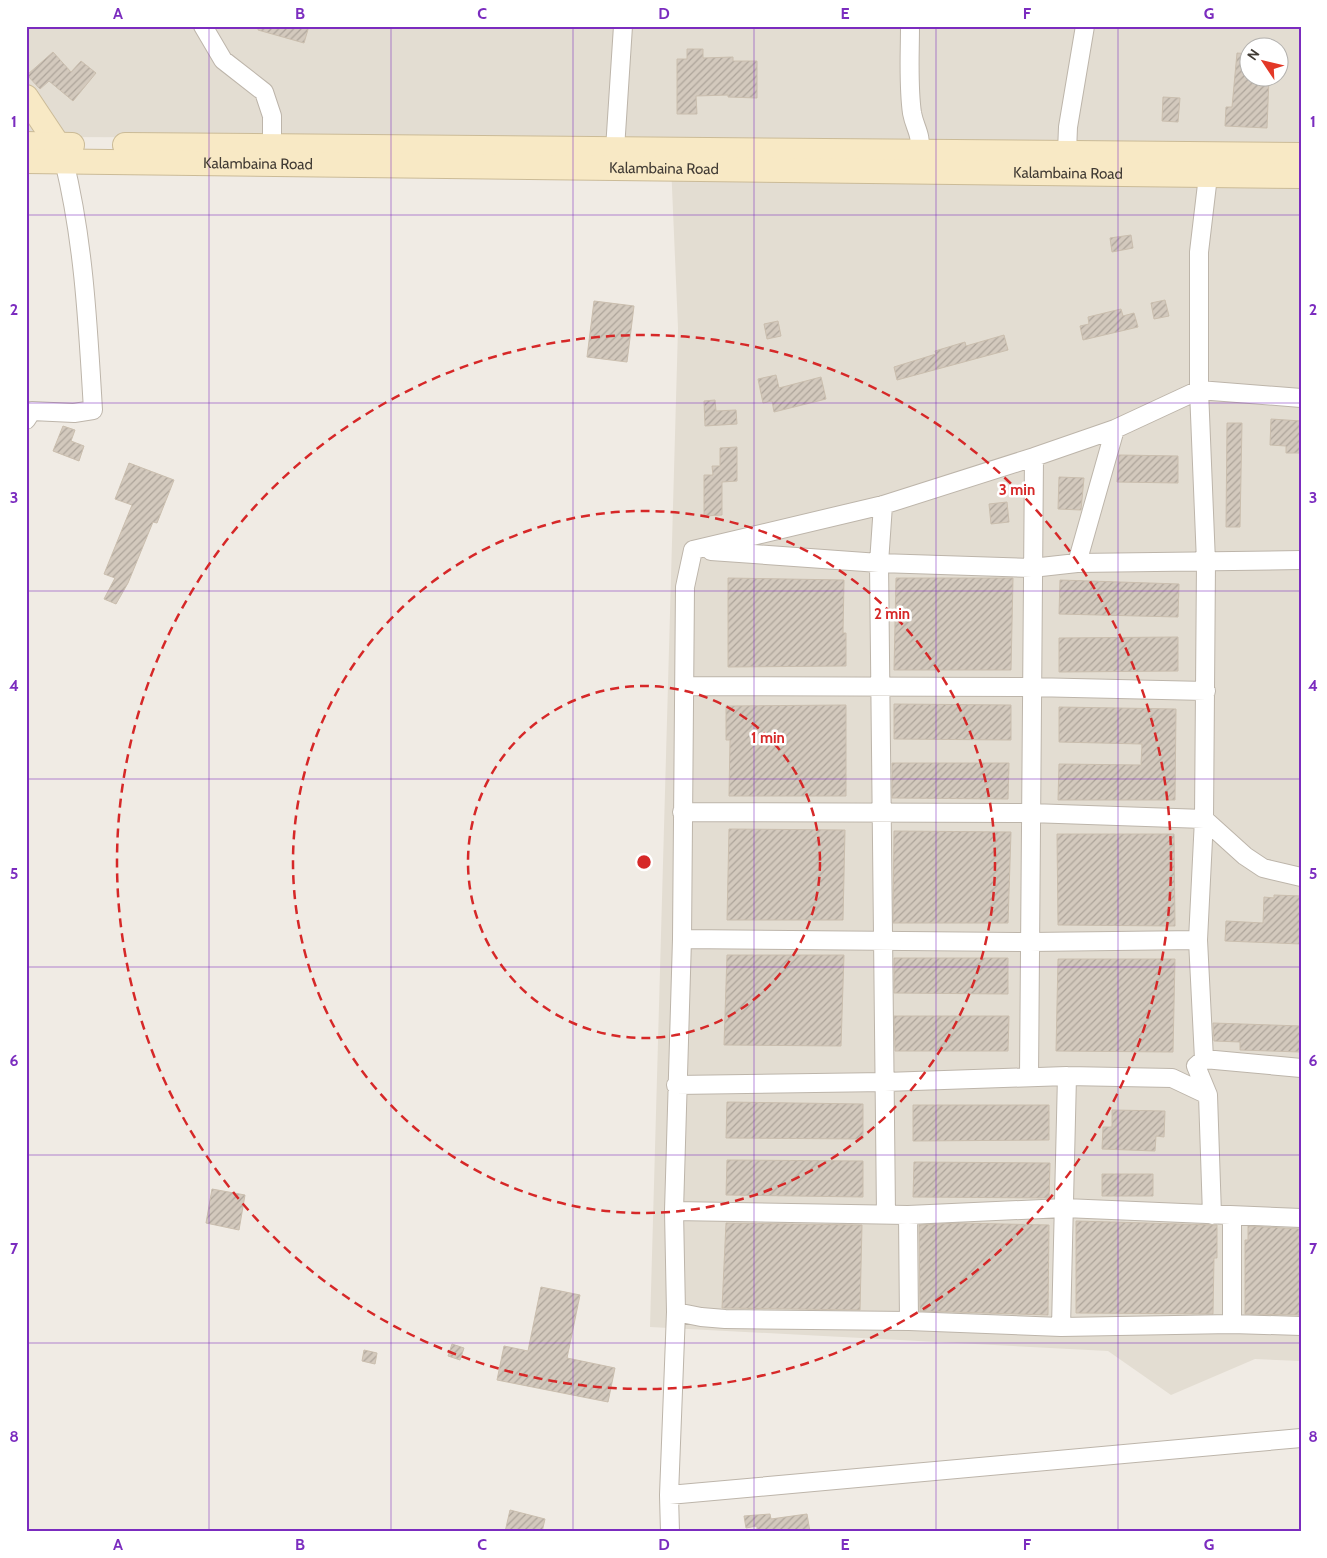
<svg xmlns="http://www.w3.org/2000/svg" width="1327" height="1558" viewBox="0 0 1327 1558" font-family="Cabin,sans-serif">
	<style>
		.residential { fill: #e3ddd2; fill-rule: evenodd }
		.building { fill: url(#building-hatch); stroke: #cabeae }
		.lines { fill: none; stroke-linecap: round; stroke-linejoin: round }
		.street-casing { stroke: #bdb5aa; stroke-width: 20 }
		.secondary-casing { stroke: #cbbb97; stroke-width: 26 }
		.street { stroke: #fff; stroke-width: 18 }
		.secondary { stroke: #f8e9c5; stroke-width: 24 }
		.grid { fill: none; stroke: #7b2cbf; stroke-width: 1; stroke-opacity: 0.55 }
		.ring { fill: none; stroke: #d62828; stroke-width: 2.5; stroke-dasharray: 9 6 }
		.labels { text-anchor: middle; stroke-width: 5; stroke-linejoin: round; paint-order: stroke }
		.street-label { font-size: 15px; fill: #413b34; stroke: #fff }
		.centre { fill: #d62828; stroke: #fff; stroke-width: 2.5 }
		.ring-label { font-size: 15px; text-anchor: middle; font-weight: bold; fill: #d62828; stroke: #fff; stroke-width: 5; stroke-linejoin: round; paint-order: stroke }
		.neatline { fill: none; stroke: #7b2cbf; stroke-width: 2 }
		.grid-label { font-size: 16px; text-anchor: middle; font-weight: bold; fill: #7b2cbf }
	</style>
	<defs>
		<pattern id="building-hatch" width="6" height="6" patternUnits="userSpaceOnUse" patternTransform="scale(1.25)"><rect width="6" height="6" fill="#d3c9bd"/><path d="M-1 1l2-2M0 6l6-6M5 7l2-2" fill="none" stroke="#ada49a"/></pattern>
	</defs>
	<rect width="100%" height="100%" fill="#f0ebe4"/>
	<path class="residential" d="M26,26H1301V155L516,138L26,137ZM1250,48H1280V78H1250Z
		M671,164L1301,173V1361L1255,1359L1171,1395L1108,1351L650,1327L678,328Z"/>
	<path class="building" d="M258,26H309L304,43L258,30Z
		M687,49H703V58L733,57V61H757V98L728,97V95L696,96L697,114H677V59H687Z
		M53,52L71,72L81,61L96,73L73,101L49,81L40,89L27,75Z
		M1237,53L1250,54V78H1269L1267,128L1225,126L1226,107H1232Z
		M1163,97L1180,98L1178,122L1162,121Z
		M1131,235L1133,248L1112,252L1110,238Z
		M1165,300L1169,316L1154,319L1151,303Z
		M594,301L634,306L627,362L587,357Z
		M1121,309L1123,316L1134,313L1138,327L1083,340L1080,326L1089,324L1088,317Z
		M778,321L781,336L767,339L764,324Z
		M1004,335L1008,350L897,380L894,367L936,354L935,351L965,342L966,346Z
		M776,375L779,388L821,377L826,399L774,412L772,401L763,403L758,379Z
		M715,400L716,411L736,410L737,424L705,426L704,401Z
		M1271,419L1301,421V453H1286V446L1270,445Z
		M1227,423H1242L1240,527H1226Z
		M63,426L75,430L71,441L84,446L79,461L53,451Z
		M737,447V481L722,482V515L704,516V475H713L712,466H720V448Z
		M1119,455L1178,456V483L1117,482Z
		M129,463L174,480L157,523L153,522L128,583L116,604L104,599L115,578L104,574L132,505L115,499Z
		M1059,477L1084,478L1081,510L1058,509Z
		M1007,502L1009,522L991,524L989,504Z
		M728,578L844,580L843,633H846V666L728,667Z
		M896,578H1013L1011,670H894Z
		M1060,580L1179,584L1178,617L1059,614Z
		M1178,637V671L1059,672V638Z
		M894,704L1011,705V740L894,739Z
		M846,705V796H729L730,740H726V706Z
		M1059,707L1176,709L1175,800H1058L1059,764L1141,765L1142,744L1059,742Z
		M892,763H1009L1008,799L892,798Z
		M729,829L845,830L843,920H727Z
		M894,831L1011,832L1008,923H893Z
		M1057,834H1174L1175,926L1058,925Z
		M1274,895L1301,896V944L1225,941L1226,921L1263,923L1264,897L1274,898Z
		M727,955H844L841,1046L724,1045Z
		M894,958H1008V994L894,993Z
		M1058,959H1175L1173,1052L1056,1051Z
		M894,1016H1009L1008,1051H895Z
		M1213,1023L1301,1026L1300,1052L1240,1050V1042L1214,1041Z
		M727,1102L863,1104V1139L726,1138Z
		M913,1105H1049V1140L913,1141Z
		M1112,1110L1165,1111L1164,1137L1156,1136L1155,1151L1102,1149L1103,1127H1112Z
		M727,1160L863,1161V1197L726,1195Z
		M914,1162L1050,1163L1049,1198L913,1197Z
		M1102,1174H1153V1196H1102Z
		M212,1189L245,1195L239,1230L206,1223Z
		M1076,1221L1217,1225V1258H1214L1213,1314L1076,1313Z
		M726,1223L862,1225L860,1310L722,1308Z
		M959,1223L1049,1225L1048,1315L920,1311L919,1225Z
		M1248,1226L1301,1229V1315L1245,1314V1240H1248Z
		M541,1287L580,1295L567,1358L615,1368L608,1402L497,1380L504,1346L528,1351Z
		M452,1344L464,1348L460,1360L448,1356Z
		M364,1350L377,1353L375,1364L362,1361Z
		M510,1510L545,1519L542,1532H505Z
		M770,1514L771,1519L807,1514L810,1532H757V1526L746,1528L744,1516Z"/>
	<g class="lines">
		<defs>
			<path id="street" d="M203,26L223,60L264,92L272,116V146
				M910,26C910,55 908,85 912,113C915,129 922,134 919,151
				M615,149L623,26
				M1067,152L1068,127L1085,26
				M1208,176L1199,252V390L1206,562L1204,819L1198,940L1204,1059L1196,1066L1208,1095L1212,1215
				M26,420L32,411L74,413L93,410C88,327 84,242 64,161
				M883,505L879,563L886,1214
				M693,550L685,587L682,939L674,1211L676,1312L701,1317L725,1319L909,1321L1061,1327L1232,1324L1301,1326
				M693,550L883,505L1034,457L1115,429L1199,390L1301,398
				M711,551L879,563L1032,568L1077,563L1301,560
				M1077,563L1115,429
				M684,686L1030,687L1206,691
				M682,812L1030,813L1204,819L1245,856L1263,868L1301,877
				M682,939L1030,942L1198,940
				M1204,1059L1301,1068
				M1029,1077L1034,457
				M676,1085L885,1082L1067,1076L1172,1078L1208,1095
				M674,1211L908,1215L1064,1208L1301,1218
				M908,1215L909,1321
				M676,1312L669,1495L1301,1438
				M1232,1324V1216
				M1061,1327L1067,1076
				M669,1495L670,1532"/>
			<g id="secondary">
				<path d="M26,97L58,145"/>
				<path d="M26,144L72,145"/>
				<path d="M125,145L1301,155"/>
				<path id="s1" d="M26,161L1301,176"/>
			</g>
		</defs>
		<use href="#street" class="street-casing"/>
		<use href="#secondary" class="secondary-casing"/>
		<use href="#street" class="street"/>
		<use href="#secondary" class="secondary"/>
	</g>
	<path class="grid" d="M209,26V1532M391,26V1532M573,26V1532M754,26V1532M936,26V1532M1118,26V1532M26,215H1301M26,403H1301M26,591H1301M26,779H1301M26,967H1301M26,1155H1301M26,1343H1301"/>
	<g class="ring">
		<circle cx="644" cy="862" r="176"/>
		<circle cx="644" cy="862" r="351"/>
		<circle cx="644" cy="862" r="527"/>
	</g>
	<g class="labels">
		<g class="street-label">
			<text dy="5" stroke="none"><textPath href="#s1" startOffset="232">Kalambaina Road</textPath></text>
			<text dy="5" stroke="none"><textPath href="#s1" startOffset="638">Kalambaina Road</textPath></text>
			<text dy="5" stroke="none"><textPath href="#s1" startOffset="1042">Kalambaina Road</textPath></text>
		</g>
	</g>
	<circle cx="644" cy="862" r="8" class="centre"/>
	<g class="ring-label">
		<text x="1017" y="495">3 min</text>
		<text x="892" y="619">2 min</text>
		<text x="768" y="743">1 min</text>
	</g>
	<rect width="1327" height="1558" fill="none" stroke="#ffffff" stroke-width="55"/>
	<g transform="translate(1264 62) rotate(305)"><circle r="24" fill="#ffffff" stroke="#b3b1ae"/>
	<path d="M0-4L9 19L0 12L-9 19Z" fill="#e33827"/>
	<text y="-8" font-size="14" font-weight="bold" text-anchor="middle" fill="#413b34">N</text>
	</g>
	<rect x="28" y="28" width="1272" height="1502" class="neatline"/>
	<g class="grid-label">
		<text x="118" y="19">A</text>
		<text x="300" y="19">B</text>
		<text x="482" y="19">C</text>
		<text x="664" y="19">D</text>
		<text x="845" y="19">E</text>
		<text x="1027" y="19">F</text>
		<text x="1209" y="19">G</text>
		<text x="14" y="127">1</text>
		<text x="1313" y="127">1</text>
		<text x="14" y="315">2</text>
		<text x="1313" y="315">2</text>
		<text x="14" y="503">3</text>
		<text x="1313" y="503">3</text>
		<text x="14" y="691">4</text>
		<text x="1313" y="691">4</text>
		<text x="14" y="879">5</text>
		<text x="1313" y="879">5</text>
		<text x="14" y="1066">6</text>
		<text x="1313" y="1066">6</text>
		<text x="14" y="1254">7</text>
		<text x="1313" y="1254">7</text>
		<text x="14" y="1442">8</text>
		<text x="1313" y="1442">8</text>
		<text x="118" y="1550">A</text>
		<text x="300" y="1550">B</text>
		<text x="482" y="1550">C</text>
		<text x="664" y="1550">D</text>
		<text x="845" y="1550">E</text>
		<text x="1027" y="1550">F</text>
		<text x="1209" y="1550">G</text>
	</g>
</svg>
